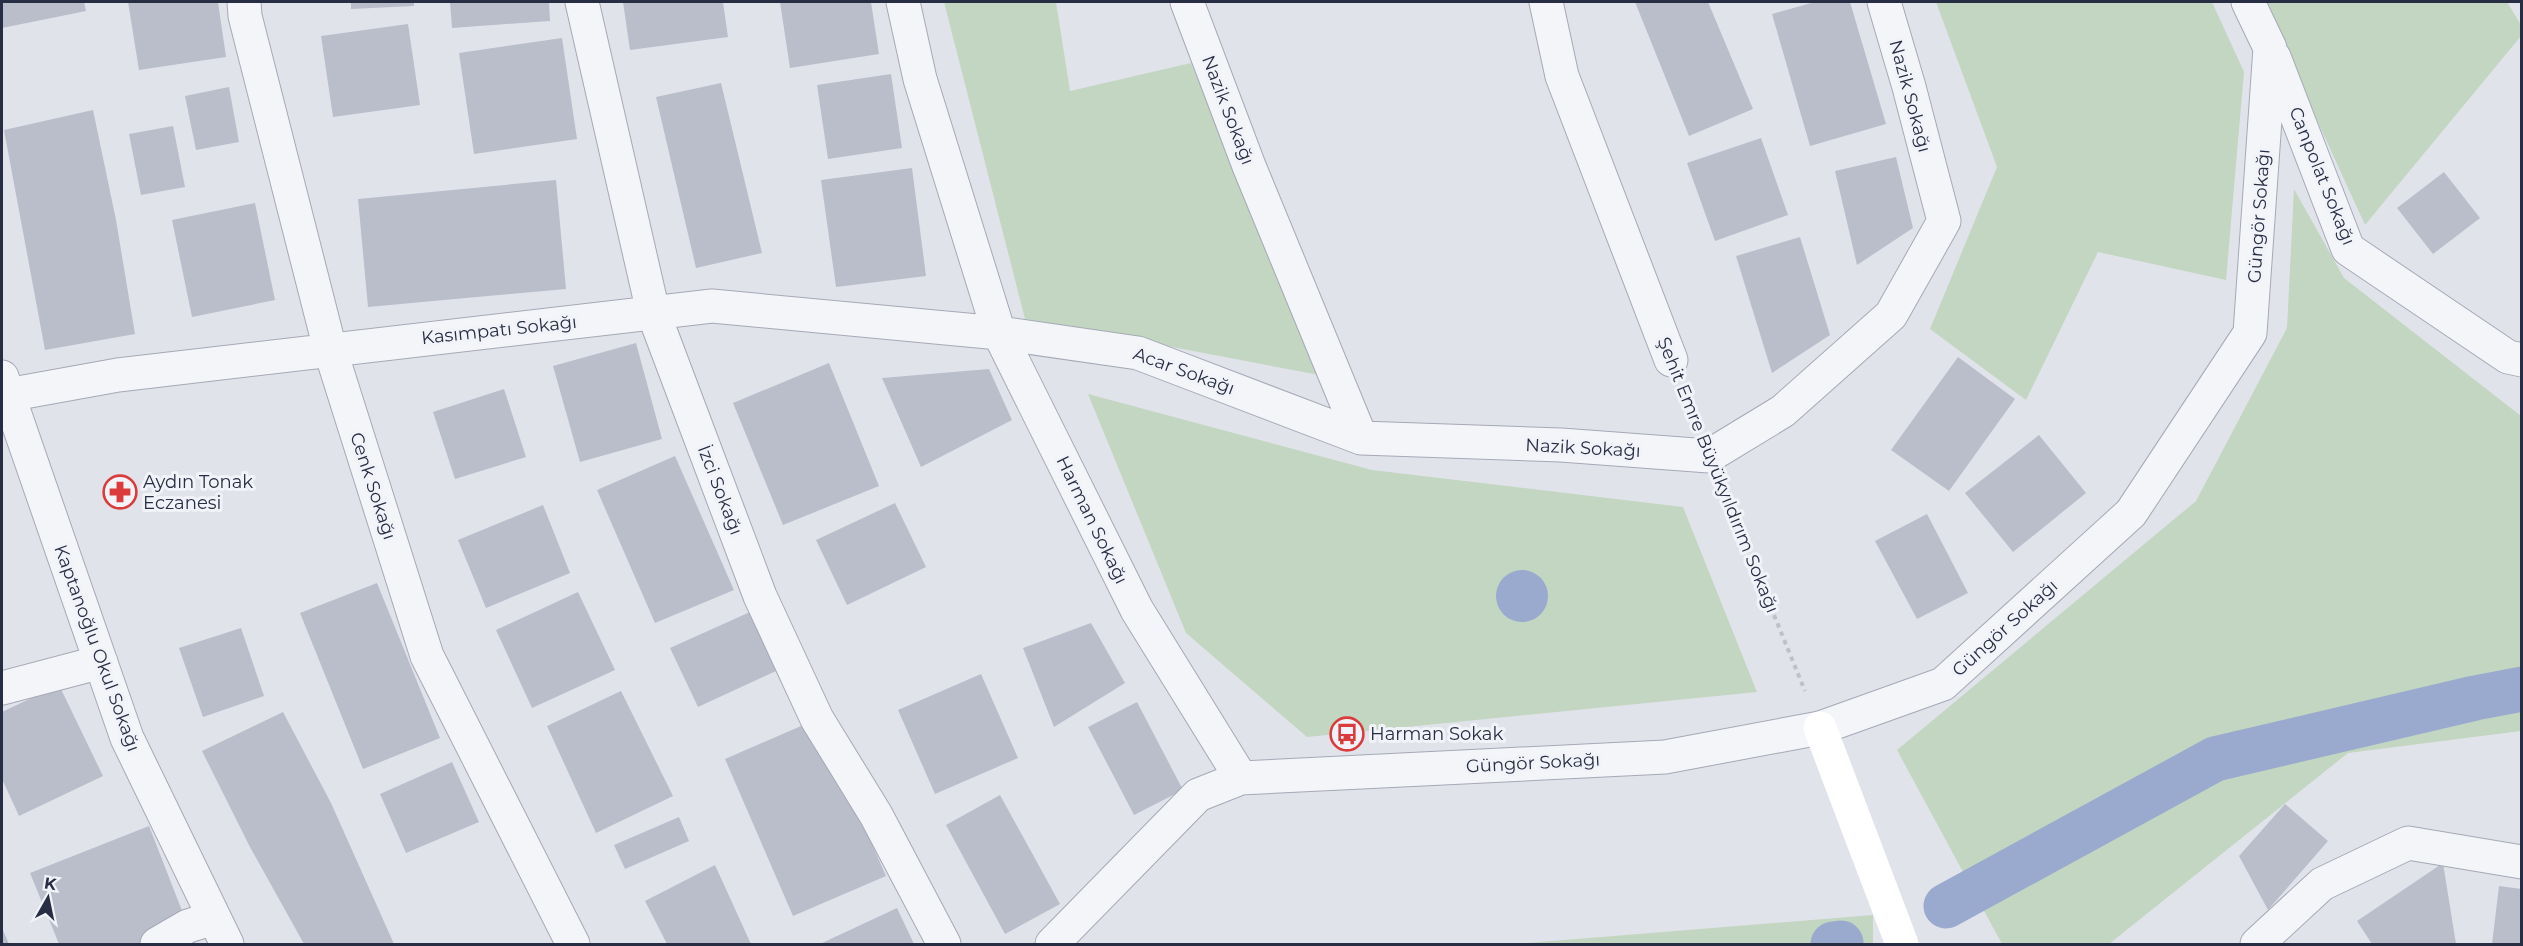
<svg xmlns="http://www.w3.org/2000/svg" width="2523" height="946" viewBox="0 0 2523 946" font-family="Montserrat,sans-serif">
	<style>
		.green { fill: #c3d6c1 }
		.water { fill: #99aace }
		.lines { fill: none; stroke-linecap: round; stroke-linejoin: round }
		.canal { stroke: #99aace; stroke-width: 45 }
		.building { fill: #babecb }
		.street-casing { stroke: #a5a9b6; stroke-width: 35 }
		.path { stroke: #bfc1ca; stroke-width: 4; stroke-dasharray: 4.5 4.5; stroke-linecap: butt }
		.street { stroke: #f4f5f9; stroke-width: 33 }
		.secondary { stroke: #fff; stroke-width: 33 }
		.labels { text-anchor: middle; stroke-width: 6; stroke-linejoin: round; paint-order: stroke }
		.street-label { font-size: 18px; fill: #272e44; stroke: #f1f3f8 }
		.poi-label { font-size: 18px; fill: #272e44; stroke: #f1f3f8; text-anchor: start }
	</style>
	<rect width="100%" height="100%" fill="#e1e3eb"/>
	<path class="green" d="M944,2H1056L1070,91L1191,63L1319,375L1025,319Z
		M1936,2H2212L2244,72L2226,280L2098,252L2026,400L1930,329L1997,167Z
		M2263,2H2507L2521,25V36L2365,225Z
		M2294,189L2344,278L2521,416V731L2348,753L2109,944H2002L1897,750L2196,501L2287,328Z
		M1088,394L1372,470L1683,507L1757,692L1307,737L1186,633Z
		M1873,915V944H1514Z"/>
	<path class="water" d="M1496 596a26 26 0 1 1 52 0a26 26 0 1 1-52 0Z"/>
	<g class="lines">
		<path class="canal" d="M1946,906L2215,759L2475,698L2522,689
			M1833,944L1841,943"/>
	</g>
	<path class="building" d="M2,2H84L86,11L2,28Z
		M128,2H218L226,57L139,70Z
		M351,2H414V6L351,9Z
		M450,2H549L550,21L452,28Z
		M623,2H723L728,37L630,50Z
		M780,2H871L879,54L790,68Z
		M1635,2H1708L1753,109L1689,136Z
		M1815,2H1850L1886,124L1810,146L1772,14Z
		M408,24L420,105L333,117L321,36Z
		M562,38L577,139L474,154L459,53Z
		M891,74L902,148L828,159L817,85Z
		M721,83L762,253L696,268L656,97Z
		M229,87L239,142L196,150L185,96Z
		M93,110L116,220L135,334L45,350L4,130Z
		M173,126L185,187L141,195L129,134Z
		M1761,138L1788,215L1715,241L1687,163Z
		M1896,157L1913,228L1857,265L1835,171Z
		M912,168L926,276L836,287L821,180Z
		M2444,172L2480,218L2433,254L2397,208Z
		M556,180L566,289L368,307L358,199Z
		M255,203L275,300L192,317L172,220Z
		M1800,237L1830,335L1772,373L1736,256Z
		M636,343L662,439L580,462L553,366Z
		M1958,357L2015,399L1949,491L1891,450Z
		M829,363L879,486L783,525L733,403Z
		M989,369L1012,420L921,467L882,378Z
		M504,389L526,457L455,479L433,412Z
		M2039,435L2086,493L2013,552L1965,493Z
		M675,456L734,590L655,623L597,490Z
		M895,503L926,567L847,605L816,540Z
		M543,505L570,573L486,608L458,540Z
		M1927,514L1968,593L1917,619L1875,541Z
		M377,583L440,738L363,769L300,613Z
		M578,592L615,670L532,708L496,630Z
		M750,612L776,671L698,707L670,648Z
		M1091,623L1125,683L1054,727L1023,648Z
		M241,628L264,696L203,717L179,648Z
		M981,674L1018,758L935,794L898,710Z
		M59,685L103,776L19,816L2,779V712Z
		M621,691L673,796L596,833L547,726Z
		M1137,702L1183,790L1134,815L1088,727Z
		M283,712L331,803L394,944H304L250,847L202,751Z
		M817,719L886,876L793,916L725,759Z
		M452,762L479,822L406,853L380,794Z
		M1000,795L1060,904L1005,934L946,825Z
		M2285,804L2328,841L2268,910L2239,856Z
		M679,817L689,841L625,869L614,845Z
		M149,826L188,926L139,944H59L30,873Z
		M2443,863L2456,944H2372L2357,921Z
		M715,865L751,944H667L645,901Z
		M2499,886L2522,889V944H2492Z
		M897,908L914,944H820Z
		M2,928L9,944H2Z"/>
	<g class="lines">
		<defs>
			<path id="street" d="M244,2L245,16L330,349L427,656L573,944
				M582,2L653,312L760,596L817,719L876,815L944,944
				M903,2L920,79L999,333L1137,610L1241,778
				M1187,2L1249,166L1361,438L1561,445L1709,456L1783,411L1891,315L1944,221L1909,87L1884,2
				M1546,2L1562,76L1671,360
				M2274,57L2348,249L2508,357L2522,360
				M2,377L127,738L227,944
				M2,396L118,375L712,306L999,333L1138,353L1361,438
				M2,688L101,662
				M157,944L188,926L214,918
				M1052,944L1198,795L1241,778L1665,757L1820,728L1943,684L2131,513L2250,333L2270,48L2248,2
				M2257,944L2322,884L2408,843L2522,862"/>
		</defs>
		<use href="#street" class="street-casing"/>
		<path class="path" d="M1685,395L1693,416
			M1723,490L1805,691"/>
		<use href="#street" class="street"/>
		<path class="secondary" d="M1820,728L1902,944"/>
	</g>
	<defs>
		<symbol id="pharmacy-ring" viewBox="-11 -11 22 22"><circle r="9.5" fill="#f1f3f8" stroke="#db3b3b" stroke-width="1.5"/><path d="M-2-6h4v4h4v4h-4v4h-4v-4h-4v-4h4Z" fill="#db3b3b"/></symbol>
		<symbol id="bus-ring" viewBox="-11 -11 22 22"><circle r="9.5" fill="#f1f3f8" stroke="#db3b3b" stroke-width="1.5"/><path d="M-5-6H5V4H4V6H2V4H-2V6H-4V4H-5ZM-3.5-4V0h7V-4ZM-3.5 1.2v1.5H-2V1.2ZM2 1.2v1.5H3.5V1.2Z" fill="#db3b3b"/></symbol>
	</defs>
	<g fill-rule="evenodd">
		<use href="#pharmacy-ring" x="101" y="473" width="38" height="38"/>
		<use href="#bus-ring" x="1328" y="715" width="38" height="38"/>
	</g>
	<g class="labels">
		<g class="street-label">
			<text transform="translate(1910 96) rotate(75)" y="6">Nazik Sokağı</text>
			<text transform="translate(1228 110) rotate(69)" y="6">Nazik Sokağı</text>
			<text transform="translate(2322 176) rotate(68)" y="6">Canpolat Sokağı</text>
			<text transform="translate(2259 216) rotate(-86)" y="6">Güngör Sokağı</text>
			<text transform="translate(499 330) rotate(-6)" y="6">Kasımpatı Sokağı</text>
			<text transform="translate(1184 371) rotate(20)" y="6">Acar Sokağı</text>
			<text transform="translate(1583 448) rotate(3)" y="6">Nazik Sokağı</text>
			<text transform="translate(1718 475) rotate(68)" y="6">Şehit Emre Büyükyıldırım Sokağı</text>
			<text transform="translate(373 486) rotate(72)" y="6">Cenk Sokağı</text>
			<text transform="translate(720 490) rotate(69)" y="6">İzci Sokağı</text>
			<text transform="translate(1092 520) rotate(64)" y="6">Harman Sokağı</text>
			<text transform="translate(2005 628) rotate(-42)" y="6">Güngör Sokağı</text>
			<text transform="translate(97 648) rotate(70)" y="6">Kaptanoğlu Okul Sokağı</text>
			<text transform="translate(1533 763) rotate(-3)" y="6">Güngör Sokağı</text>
		</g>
		<g class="poi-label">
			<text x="143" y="488">Aydın Tonak<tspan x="143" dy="21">Eczanesi</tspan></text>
			<text x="1370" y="740">Harman Sokak</text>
		</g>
	</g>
	<rect width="2523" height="946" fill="none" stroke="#272e44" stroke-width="6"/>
	<g transform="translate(48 898) rotate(9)" stroke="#f1f3f8" stroke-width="4.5" paint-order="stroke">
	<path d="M0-4.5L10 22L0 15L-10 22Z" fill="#272e44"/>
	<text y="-9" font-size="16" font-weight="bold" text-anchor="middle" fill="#272e44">K</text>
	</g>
</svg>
